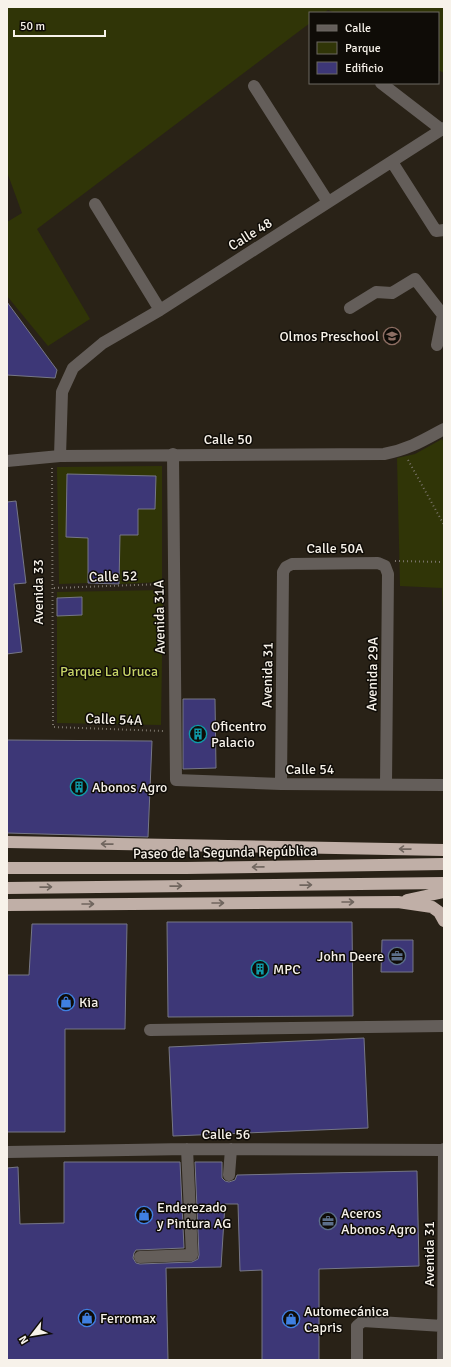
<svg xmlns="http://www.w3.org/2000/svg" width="451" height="1367" viewBox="0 0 451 1367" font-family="Signika,sans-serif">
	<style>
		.green { fill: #303507 }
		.building { fill: #3d3777; stroke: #767786 }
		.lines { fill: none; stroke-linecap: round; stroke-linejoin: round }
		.path { stroke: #7a746a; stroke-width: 2; stroke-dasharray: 1 3; stroke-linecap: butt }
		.minor { stroke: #645e5a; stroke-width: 12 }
		.highway { stroke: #c0afa7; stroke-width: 12 }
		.oneway { stroke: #70665f }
		.labels { text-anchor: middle; stroke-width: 3; stroke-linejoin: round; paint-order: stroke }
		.street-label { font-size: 14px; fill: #f7f2ea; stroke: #0f0c07 }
		.poi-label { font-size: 14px; fill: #f7f2ea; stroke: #0f0c07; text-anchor: start }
		.park-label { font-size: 14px; fill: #c6d467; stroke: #0f0c07 }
	</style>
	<rect width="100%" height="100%" fill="#292217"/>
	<path class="green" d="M7,7H444V73L438,70V13H335L328,10L324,13H310V23L37,229L90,319L48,346L7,296V222L22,213L7,172Z
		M442,439L444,443V618H443L442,588L400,586L397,458L415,454Z
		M162,466V582L119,584L120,535H138V509H155V476L67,474L66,537L88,538V583L59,584L57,467Z
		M163,590L161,725L57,723V592Z"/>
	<path class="building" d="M7,302L57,370L55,378L7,375Z
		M67,474L156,476L155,509H138V535H120L119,584L88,583V538L66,537Z
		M16,501L26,583L14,584L22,652L7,654V502Z
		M82,597V615L57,616V598Z
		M183,699H215L216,768L183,769Z
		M7,740L152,741L148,837L7,833Z
		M167,922H352L353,1016L168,1017Z
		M32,924H127L125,1029H65V1132H7V975H29Z
		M382,940H413V972H381Z
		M364,1038L368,1128L173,1136L169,1047Z
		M64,1162H180L184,1248L136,1250L134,1253L133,1258L136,1263L140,1264L192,1262L198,1259L199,1255L195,1162H222V1178L225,1181L229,1182L235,1180L237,1175L417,1171L419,1266L319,1269V1360H262V1270L240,1271L238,1204H225L221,1267L166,1268L168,1360H7V1168L18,1167L20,1224L64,1223Z"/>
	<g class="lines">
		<path class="path" d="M408,460L444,525
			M52,468L53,727L164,731
			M395,561L444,562
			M54,588L163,584"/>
		<path class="minor" d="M381,83L442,130
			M254,86L328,202
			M392,162L436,231L444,230
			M95,204L160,310
			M350,308L376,292L392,293L415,279L443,315
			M437,345L443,315
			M173,454L176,780L281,784L444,785
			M60,456L62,392L73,368L103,343L160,310L444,128
			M7,461L60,456L384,454C409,449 422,441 444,429
			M281,784L283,572L286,567L292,564L378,563L385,566L388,574L386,784
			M150,1030L444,1026
			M7,1152L187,1149L444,1150
			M229,1175L231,1149
			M140,1257L192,1255L187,1149
			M357,1360V1326L363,1321L443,1326
			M443,1360L444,1149"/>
		<path class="highway" d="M7,842L444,850
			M7,868H186L444,864
			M7,888L444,883
			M407,900L444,892
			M7,905L398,902L432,907L439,912L444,921"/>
	</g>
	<defs><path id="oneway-shaft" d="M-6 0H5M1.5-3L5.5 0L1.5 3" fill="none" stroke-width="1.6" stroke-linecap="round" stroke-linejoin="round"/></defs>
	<g class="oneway">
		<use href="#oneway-shaft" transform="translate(107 844) rotate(-179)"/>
		<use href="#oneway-shaft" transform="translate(405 849) rotate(-179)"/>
		<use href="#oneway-shaft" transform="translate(258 867) rotate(179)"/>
		<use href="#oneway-shaft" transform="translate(306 885) rotate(-1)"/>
		<use href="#oneway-shaft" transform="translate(176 886) rotate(-1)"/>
		<use href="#oneway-shaft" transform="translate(46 887) rotate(-1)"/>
		<use href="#oneway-shaft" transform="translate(348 902)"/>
		<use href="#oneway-shaft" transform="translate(218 903)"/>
		<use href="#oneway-shaft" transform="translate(88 904)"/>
	</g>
	<defs>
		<symbol id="school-ring" viewBox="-11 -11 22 22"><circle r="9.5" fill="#0f0c07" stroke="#8d6e63" stroke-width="1.5"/><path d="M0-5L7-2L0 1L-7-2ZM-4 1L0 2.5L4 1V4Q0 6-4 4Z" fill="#8d6e63"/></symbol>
		<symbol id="building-ring" viewBox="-11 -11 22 22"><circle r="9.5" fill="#0f0c07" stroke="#0f9aa8" stroke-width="1.5"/><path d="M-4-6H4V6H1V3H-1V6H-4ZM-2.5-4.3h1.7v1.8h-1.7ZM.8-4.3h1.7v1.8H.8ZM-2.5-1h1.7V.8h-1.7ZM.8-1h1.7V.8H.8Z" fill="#0f9aa8"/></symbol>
		<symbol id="office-ring" viewBox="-11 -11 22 22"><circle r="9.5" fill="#0f0c07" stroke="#5c6f8a" stroke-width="1.5"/><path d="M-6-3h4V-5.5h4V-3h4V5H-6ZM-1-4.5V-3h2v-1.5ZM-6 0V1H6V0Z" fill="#5c6f8a"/></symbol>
		<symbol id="shop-ring" viewBox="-11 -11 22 22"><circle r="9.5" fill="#0f0c07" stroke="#3f7fe0" stroke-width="1.5"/><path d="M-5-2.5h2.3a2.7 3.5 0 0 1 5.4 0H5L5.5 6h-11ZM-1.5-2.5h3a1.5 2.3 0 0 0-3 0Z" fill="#3f7fe0"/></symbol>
	</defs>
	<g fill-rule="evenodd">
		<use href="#school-ring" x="382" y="326" width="20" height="20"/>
		<use href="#building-ring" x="188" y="724" width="20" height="20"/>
		<use href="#building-ring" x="69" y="777" width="20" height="20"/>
		<use href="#office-ring" x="387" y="946" width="20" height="20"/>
		<use href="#building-ring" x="250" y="959" width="20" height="20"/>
		<use href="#shop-ring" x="56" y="992" width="20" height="20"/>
		<use href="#shop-ring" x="134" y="1205" width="20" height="20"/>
		<use href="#office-ring" x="318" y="1211" width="20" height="20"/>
		<use href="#shop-ring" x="77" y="1308" width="20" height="20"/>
		<use href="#shop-ring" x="281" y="1309" width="20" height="20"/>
	</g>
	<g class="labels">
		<g class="street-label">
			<text transform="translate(250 234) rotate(-32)" y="5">Calle 48</text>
			<text x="228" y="444">Calle 50</text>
			<text x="335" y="553">Calle 50A</text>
			<text transform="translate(113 576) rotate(-2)" y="5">Calle 52</text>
			<text transform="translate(38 592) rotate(-90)" y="5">Avenida 33</text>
			<text transform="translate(159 617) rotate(-91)" y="5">Avenida 31A</text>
			<text transform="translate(372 674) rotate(-89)" y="5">Avenida 29A</text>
			<text transform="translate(267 675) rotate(-89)" y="5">Avenida 31</text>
			<text transform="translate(114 719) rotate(2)" y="5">Calle 54A</text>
			<text x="310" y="774">Calle 54</text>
			<text transform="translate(225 852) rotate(-1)" y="5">Paseo de la Segunda República</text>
			<text x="226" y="1139">Calle 56</text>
			<text transform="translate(429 1254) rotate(-90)" y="5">Avenida 31</text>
		</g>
		<g class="poi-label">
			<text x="379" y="341" text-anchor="end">Olmos Preschool</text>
			<text x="211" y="731">Oficentro<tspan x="211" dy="16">Palacio</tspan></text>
			<text x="92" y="792">Abonos Agro</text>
			<text x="384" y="961" text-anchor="end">John Deere</text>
			<text x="273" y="974">MPC</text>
			<text x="79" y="1007">Kia</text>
			<text x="157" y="1212">Enderezado<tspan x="157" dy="16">y Pintura AG</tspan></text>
			<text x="341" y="1218">Aceros<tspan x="341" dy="16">Abonos Agro</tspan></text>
			<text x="304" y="1316">Automecánica<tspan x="304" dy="16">Capris</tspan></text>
			<text x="100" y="1323">Ferromax</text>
		</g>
		<g class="park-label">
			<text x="109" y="676">Parque La Uruca</text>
		</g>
	</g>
	<rect width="451" height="1367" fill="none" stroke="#f7f2ea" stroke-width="16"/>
	<rect x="309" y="12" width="130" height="72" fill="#0f0c07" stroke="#6c6862"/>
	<rect x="317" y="25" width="20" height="6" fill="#645e5a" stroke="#6c6862"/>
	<text x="345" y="32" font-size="12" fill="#f7f2ea">Calle</text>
	<rect x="317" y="42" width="20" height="12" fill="#303507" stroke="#6c6862"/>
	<text x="345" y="52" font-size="12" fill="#f7f2ea">Parque</text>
	<rect x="317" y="62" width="20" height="12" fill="#3d3777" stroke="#6c6862"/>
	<text x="345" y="72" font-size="12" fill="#f7f2ea">Edificio</text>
	<g transform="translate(32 1335) rotate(239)" stroke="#0f0c07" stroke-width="3" paint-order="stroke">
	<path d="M0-3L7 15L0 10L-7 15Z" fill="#f7f2ea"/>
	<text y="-6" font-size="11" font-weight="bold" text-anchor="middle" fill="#f7f2ea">N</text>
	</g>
	<path d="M14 30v6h91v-6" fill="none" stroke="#f7f2ea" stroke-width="2"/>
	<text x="20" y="30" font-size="12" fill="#f7f2ea" stroke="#0f0c07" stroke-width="3" paint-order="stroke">50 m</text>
</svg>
